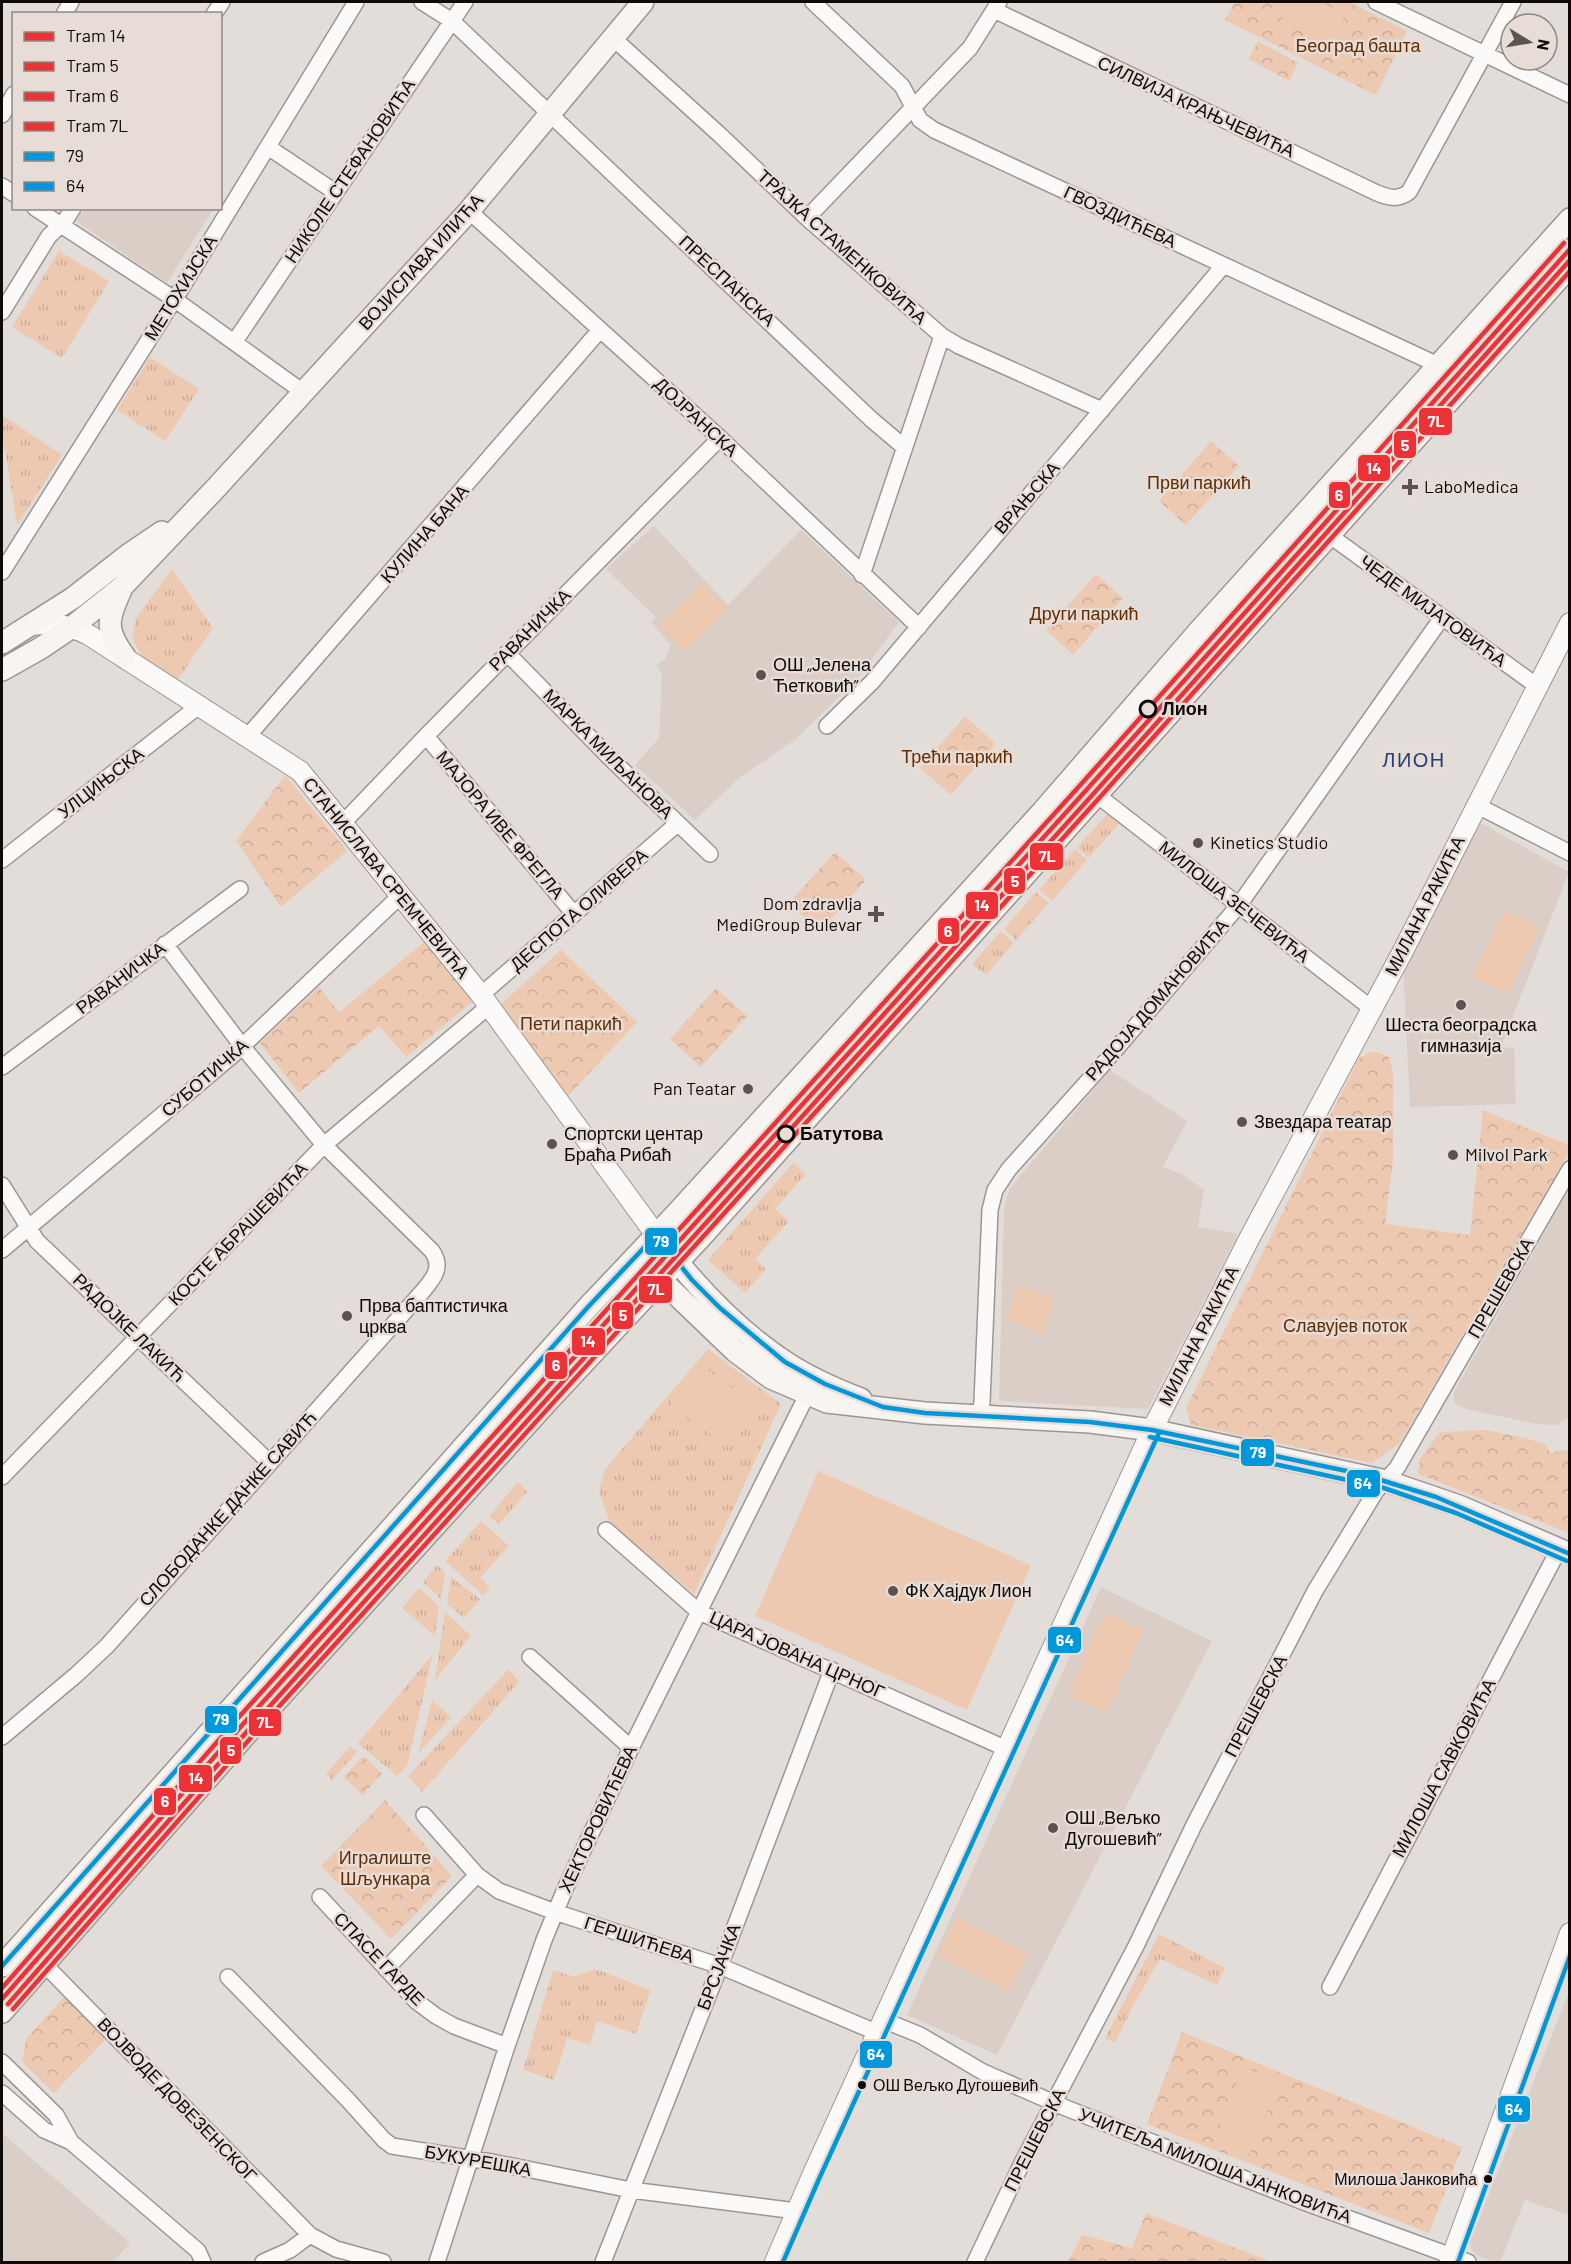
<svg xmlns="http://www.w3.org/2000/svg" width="1571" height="2264" viewBox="0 0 1571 2264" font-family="Barlow,sans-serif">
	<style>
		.built { fill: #dacec6 }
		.grass { fill: url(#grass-tufts) }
		.park { fill: url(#park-crowns) }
		.pitch { fill: #eec9b2 }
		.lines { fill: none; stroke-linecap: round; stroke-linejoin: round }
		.minor-casing { stroke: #9b9694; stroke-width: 18 }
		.tertiary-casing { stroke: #9b9694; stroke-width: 22 }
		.secondary-casing { stroke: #9b9694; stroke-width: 24 }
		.minor { stroke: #fbfaf9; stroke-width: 15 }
		.tertiary { stroke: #fbfaf9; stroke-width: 20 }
		.secondary { stroke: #f7f4f2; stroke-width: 21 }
		.bus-1-casing { stroke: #e7dcd6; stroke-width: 9 }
		.bus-2-casing { stroke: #e7dcd6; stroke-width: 9 }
		.bus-1 { stroke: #0098da; stroke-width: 4.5 }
		.bus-2 { stroke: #0098da; stroke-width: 4.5 }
		.tram-1-casing { stroke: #e7dcd6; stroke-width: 9 }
		.tram-2-casing { stroke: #e7dcd6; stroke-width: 9 }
		.tram-3-casing { stroke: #e7dcd6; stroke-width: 9 }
		.tram-4-casing { stroke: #e7dcd6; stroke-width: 9 }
		.tram-1 { stroke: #ed3237; stroke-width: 4.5 }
		.tram-2 { stroke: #ed3237; stroke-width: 4.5 }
		.tram-3 { stroke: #ed3237; stroke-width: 4.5 }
		.tram-4 { stroke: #ed3237; stroke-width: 4.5 }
		.poi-dot { fill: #595452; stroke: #e7dcd6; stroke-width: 2 }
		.stop-dot { fill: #e7dcd6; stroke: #0e0b09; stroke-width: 3 }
		.bus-dot { fill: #0e0b09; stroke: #e7dcd6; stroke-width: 2 }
		.labels { text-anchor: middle; stroke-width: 5; stroke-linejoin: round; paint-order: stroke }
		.bus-label { font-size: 16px; fill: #0e0b09; stroke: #e7dcd6; text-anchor: start }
		.park-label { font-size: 18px; fill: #612d01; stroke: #e7dcd6 }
		.street-label { font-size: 18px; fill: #0e0b09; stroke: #e7dcd6 }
		.poi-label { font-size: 18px; fill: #0e0b09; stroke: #e7dcd6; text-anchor: start }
		.stop-label { font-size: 18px; font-weight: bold; fill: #0e0b09; stroke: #e7dcd6; text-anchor: start }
		.neighbourhood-label { font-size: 20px; letter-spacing: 1.5px; fill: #264077; stroke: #e7dcd6 }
		.line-badge { stroke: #e7dcd6; stroke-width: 2 }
		.badge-label { font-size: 16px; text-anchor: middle; font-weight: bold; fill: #fff }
	</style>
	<defs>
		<pattern id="grass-tufts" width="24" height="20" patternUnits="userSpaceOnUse" patternTransform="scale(1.5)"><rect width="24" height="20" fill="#eec9b2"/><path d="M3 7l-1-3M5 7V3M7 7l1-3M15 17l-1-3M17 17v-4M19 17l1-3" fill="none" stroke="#cbab98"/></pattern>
		<pattern id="park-crowns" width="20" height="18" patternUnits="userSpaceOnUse" patternTransform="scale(1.5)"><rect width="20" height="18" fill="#eec9b2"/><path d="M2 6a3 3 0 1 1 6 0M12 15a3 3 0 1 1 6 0" fill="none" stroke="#cbab98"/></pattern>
	</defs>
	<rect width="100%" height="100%" fill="#e3ddda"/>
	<path class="built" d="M85,209V208L213,209L167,283L76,221Z
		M654,526L728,605L801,530L899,622L858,678L796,739L738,779L695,820L635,765L659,738L662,673L656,666L665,659L671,645L651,622L656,617L606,569Z
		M1479,822L1569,872L1501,1047L1514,1048L1516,1104L1410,1107L1403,963Z
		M1110,1070L1187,1121L1163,1167L1181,1174L1204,1189L1198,1227L1238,1234L1148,1409L999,1401L1004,1213L1006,1199L1011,1187Z
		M1569,1189V1418L1556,1425L1536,1424L1466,1409L1454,1403V1392Z
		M1101,1587L1212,1641L997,2055L907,2015Z
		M1569,1992V2215L1525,2200L1500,2262H1496L1480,2257L1472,2251L1470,2242Z
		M2,2133L130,2243L113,2262H2Z"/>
	<path class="grass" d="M59,251L109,281L62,358L12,327Z
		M150,357L199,389L165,441L117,410Z
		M2,415L62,455L17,525L2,432Z
		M172,569L213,628L177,681L143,659L132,638L136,618Z
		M1110,811L1121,821L1089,858L1077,847Z
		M1075,849L1087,860L1052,901L1039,890Z
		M1036,892L1049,903L1016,940L1004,929Z
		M1001,931L1014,943L986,975L972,964Z
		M793,1163L806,1174L775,1209L789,1221L755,1259L766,1269L745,1293L708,1260Z
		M708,1349L781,1404L694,1594L610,1523L599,1491L605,1469Z
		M518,1482L528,1491L499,1524L489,1516Z
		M481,1521L509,1546L480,1578L490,1587L483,1595L445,1561Z
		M437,1565L445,1573L441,1599L423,1582Z
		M451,1577L480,1599L464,1618L447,1604Z
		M419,1588L439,1606L435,1636L402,1608Z
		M445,1612L471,1636L435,1680Z
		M433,1654L407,1766L397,1776L358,1743Z
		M509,1669L519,1682L422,1792L408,1776Z
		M432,1700L451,1717L418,1754Z
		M350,1746L357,1752L332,1780L326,1774Z
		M1159,1934L1225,1968L1217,1985L1160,1959L1133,2006L1115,2043L1105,2038Z
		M595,1969L651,1990L636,2034L597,2021L590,2045L567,2038L554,2080L523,2070L553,1970L574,1977Z"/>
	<path class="park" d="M1235,2H1349L1407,31L1376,95L1225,20Z
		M1258,41L1298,63L1289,81L1249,59Z
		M1211,441L1239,466L1186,525L1159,501Z
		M1096,574L1123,598L1073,655L1046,630Z
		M965,716L996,744L951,795L920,768Z
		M285,775L347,851L281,907L236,841Z
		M835,852L866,880L820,931L789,903Z
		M429,938L478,997L406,1057L379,1026L299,1093L260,1043L319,987L339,1012Z
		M561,950L637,1022L568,1096L500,1005Z
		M716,988L747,1016L701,1067L670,1039Z
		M1371,1052H1378L1389,1057L1393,1073V1160L1385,1224L1470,1235L1483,1110L1569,1145V1152L1400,1443L1372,1463L1191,1425L1186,1408L1355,1066L1359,1058Z
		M1486,1430L1529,1439L1546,1445L1550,1453L1569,1449V1533L1418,1474L1420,1459L1440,1432Z
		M363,1756L382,1773L363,1795L343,1777Z
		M385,1800L452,1876L391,1939L321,1866Z
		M64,1997L107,2038L54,2093L22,2062L26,2039Z
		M1182,2032L1462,2147L1429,2233L1147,2124Z
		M1146,2213L1272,2262H1068L1082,2235L1132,2248Z"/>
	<path class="pitch" d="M1291,2H1320L1345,14L1329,45L1281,20Z
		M703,582L728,608L684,652L659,625Z
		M1504,910L1540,927L1508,994L1472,977Z
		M1018,1285L1054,1297L1043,1333L1006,1320Z
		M700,1365L759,1408L730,1448L670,1405Z
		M818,1471L1031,1565L967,1710L755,1616Z
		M1104,1613L1143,1630L1107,1713L1068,1696Z
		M387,1815L431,1854L405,1884L361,1844Z
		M360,1846L395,1877L376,1899L341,1868Z
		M956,1918L1027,1953L1008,1991L937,1956Z
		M1243,2067L1279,2081L1250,2155L1214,2141Z"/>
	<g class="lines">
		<defs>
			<path id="minor" d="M422,2L452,21L872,420L904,447
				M813,2L902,86L920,120L934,130L1468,379
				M1376,2L1570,95
				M994,10L1377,193C1389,198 1398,200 1409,192L1513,2
				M64,14L71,2
				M214,14L222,2
				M613,38L720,135L807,218L942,336L959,346L1102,410
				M2,115L14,94
				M268,147L335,192
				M2,186L14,194
				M35,208L174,299L303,392
				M469,211L720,438L919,627
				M807,218L970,48L999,2
				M2,312L49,236L65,221L73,208
				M235,341L465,2
				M1329,535L1537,686
				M2,572L184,284L356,2
				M862,575L942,336
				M507,653L613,761L710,854
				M827,726L872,682L1223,266
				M248,736L600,330
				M426,736L574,914
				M1097,795L1371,1008
				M1476,805L1570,853
				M342,824L426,736L720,438
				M2,860L200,705
				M481,995L677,824
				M2,1067L240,889
				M2,1185L37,1241L269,1462
				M2,1250L234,1054L400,896
				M980,1415L982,1402L990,1210L995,1190L1009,1169L1105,1062L1239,905L1441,619
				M2,1477L324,1145L489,1006
				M606,1530L699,1612L1007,1749
				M530,1657L631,1748
				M2,1737L76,1675L107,1646L423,1291C434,1278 443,1267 432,1251L324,1145L242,1046L165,944
				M424,1815L477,1875L499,1891L555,1912L720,1966L878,2033
				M320,1897L416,2001L436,2016L454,2026L507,2046
				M44,1964L310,2235L336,2249L383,2262
				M386,1969L477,1875
				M228,1977L348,2100L384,2140L392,2146L492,2162L631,2190L796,2211
				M1330,1987L1559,1549
				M883,2020L920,2035L983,2072L1066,2108L1301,2201L1468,2262
				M2,2062L56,2115L71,2142
				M2,2093L44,2130L71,2142L198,2251L203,2262
				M263,2262L290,2250L310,2235
				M437,2262L507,2046L544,1940L565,1889L631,1748L807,1395
				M603,2262L720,1966L832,1670
				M975,2262L1022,2163L1136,1946L1194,1825L1315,1591L1376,1491L1397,1468L1570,1169"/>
			<path id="tertiary" d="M31,625C52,622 70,625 89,635L300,771L481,995L656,1235
				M775,2262L812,2176L1152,1430L1249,1239L1404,949L1570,623
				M1450,2262L1570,1933"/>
			<path id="secondary" d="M121,590C107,620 105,630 125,657
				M2,643L73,598L128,555L162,532
				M2,670L41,648L72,627L122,587L216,488L469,211L643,2
				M656,1235C692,1282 737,1331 787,1363C810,1378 835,1389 861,1399
				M636,1256L735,1351L771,1378L827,1402L925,1413L1090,1422L1152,1430L1386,1481L1459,1506L1570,1554
				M2,1966L588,1307L676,1214L1042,812L1199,631L1570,219
				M2,2012L250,1730L548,1401L701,1237L1570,266"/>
		</defs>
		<use href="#minor" class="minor-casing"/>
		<use href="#tertiary" class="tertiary-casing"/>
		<use href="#secondary" class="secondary-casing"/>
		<use href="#minor" class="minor"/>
		<use href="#tertiary" class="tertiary"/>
		<use href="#secondary" class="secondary"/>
		<defs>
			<path id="bus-1" d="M2,1966L588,1307L656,1235L692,1280L720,1308L785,1362L825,1384L883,1407L925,1413L1090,1422L1152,1430L1361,1474L1436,1497L1570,1554"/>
			<path id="bus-2" d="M1150,1437L1384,1488L1456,1513L1567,1561
				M783,2262L819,2179L1159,1433
				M1458,2262L1570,1956"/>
		</defs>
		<use href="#bus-1" class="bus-1-casing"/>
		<use href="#bus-2" class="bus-2-casing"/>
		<use href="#bus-1" class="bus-1"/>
		<use href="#bus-2" class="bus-2"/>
		<defs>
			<path id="tram-1" d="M2,1999L244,1723L1089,787L1570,249"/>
			<path id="tram-2" d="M8,2004L250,1728L1095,792L1570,260"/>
			<path id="tram-3" d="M2,1988L238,1718L1083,782L1564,243"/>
			<path id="tram-4" d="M13,2009L255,1733L1100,797L1570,271"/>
		</defs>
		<use href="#tram-1" class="tram-1-casing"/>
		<use href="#tram-2" class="tram-2-casing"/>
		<use href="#tram-3" class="tram-3-casing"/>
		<use href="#tram-4" class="tram-4-casing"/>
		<use href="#tram-1" class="tram-1"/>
		<use href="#tram-2" class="tram-2"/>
		<use href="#tram-3" class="tram-3"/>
		<use href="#tram-4" class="tram-4"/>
	</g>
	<g class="poi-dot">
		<path d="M1407 478h6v6h6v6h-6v6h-6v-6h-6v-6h6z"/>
		<circle cx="761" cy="675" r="6"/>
		<circle cx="1198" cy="843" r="6"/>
		<path d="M873 905h6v6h6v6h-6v6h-6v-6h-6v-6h6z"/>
		<circle cx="1461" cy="1005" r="6"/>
		<circle cx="748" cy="1089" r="6"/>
		<circle cx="1242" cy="1122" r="6"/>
		<circle cx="552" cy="1144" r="6"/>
		<circle cx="1453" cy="1155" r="6"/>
		<circle cx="347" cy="1316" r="6"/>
		<circle cx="893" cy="1591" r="6"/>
		<circle cx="1053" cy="1828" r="6"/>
	</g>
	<g class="stop-dot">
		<circle cx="1148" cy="709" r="8"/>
		<circle cx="786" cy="1134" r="8"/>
	</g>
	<g class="bus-dot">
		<circle cx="862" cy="2085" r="5"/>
		<circle cx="1488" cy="2179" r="5"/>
	</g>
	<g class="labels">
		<g class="bus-label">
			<text x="873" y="2091">ОШ Вељко Дугошевић</text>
			<text x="1477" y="2185" text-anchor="end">Милоша Јанковића</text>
		</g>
		<g class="park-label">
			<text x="1358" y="52">Београд башта</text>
			<text x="1199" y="489">Први паркић</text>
			<text x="1084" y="620">Други паркић</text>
			<text x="957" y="763">Трећи паркић</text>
			<text x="571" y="1030">Пети паркић</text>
			<text x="1345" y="1332">Славујев поток</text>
			<text x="385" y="1864">Игралиште<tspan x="385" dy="21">Шљункара</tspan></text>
		</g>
		<g class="street-label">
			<text transform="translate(1196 107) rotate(25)" y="6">СИЛВИЈА КРАЊЧЕВИЋА</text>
			<text transform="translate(350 171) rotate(-56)" y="6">НИКОЛЕ СТЕФАНОВИЋА</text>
			<text transform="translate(1120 217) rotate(25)" y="6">ГВОЗДИЋЕВА</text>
			<text transform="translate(842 247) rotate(42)" y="6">ТРАЈКА СТАМЕНКОВИЋА</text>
			<text transform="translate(421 262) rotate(-48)" y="6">ВОЈИСЛАВА ИЛИЋА</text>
			<text transform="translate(727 281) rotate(43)" y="6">ПРЕСПАНСКА</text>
			<text transform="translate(181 288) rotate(-58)" y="6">МЕТОХИЈСКА</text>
			<text transform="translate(696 417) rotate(43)" y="6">ДОЈРАНСКА</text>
			<text transform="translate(1027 498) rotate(-49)" y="6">ВРАЊСКА</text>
			<text transform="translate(425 534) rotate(-49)" y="6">КУЛИНА БАНА</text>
			<text transform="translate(1433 611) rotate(36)" y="6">ЧЕДЕ МИЈАТОВИЋА</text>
			<text transform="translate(530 630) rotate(-45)" y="6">РАВАНИЧКА</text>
			<text transform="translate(608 754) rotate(45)" y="6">МАРКА МИЉАНОВА</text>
			<text transform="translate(101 783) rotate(-38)" y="6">УЛЦИЊСКА</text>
			<text transform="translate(500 825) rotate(50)" y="6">МАЈОРА ИВЕ ФРЕГЛА</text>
			<text transform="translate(386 878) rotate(51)" y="6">СТАНИСЛАВА СРЕМЧЕВИЋА</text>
			<text transform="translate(1234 902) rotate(38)" y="6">МИЛОША ЗЕЧЕВИЋА</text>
			<text transform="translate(1425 906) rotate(-63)" y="6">МИЛАНА РАКИЋА</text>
			<text transform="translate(579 910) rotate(-41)" y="6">ДЕСПОТА ОЛИВЕРА</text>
			<text transform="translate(121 978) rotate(-37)" y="6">РАВАНИЧКА</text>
			<text transform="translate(1157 1000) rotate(-49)" y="6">РАДОЈА ДОМАНОВИЋА</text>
			<text transform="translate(205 1078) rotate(-41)" y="6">СУБОТИЧКА</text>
			<text transform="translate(238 1234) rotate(-46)" y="6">КОСТЕ АБРАШЕВИЋА</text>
			<text transform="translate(1501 1288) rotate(-60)" y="6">ПРЕШЕВСКА</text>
			<text transform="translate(129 1328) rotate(44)" y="6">РАДОЈКЕ ЛАКИЋ</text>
			<text transform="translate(1199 1336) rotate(-63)" y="6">МИЛАНА РАКИЋА</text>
			<text transform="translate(228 1509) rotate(-48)" y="6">СЛОБОДАНКЕ ДАНКЕ САВИЋ</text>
			<text transform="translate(797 1655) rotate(24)" y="6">ЦАРА ЈОВАНА ЦРНОГ</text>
			<text transform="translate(1256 1706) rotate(-62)" y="6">ПРЕШЕВСКА</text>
			<text transform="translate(1444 1768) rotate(-62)" y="6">МИЛОША САВКОВИЋА</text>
			<text transform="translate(598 1819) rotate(-65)" y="6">ХЕКТОРОВИЋЕВА</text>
			<text transform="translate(639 1940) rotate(18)" y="6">ГЕРШИЋЕВА</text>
			<text transform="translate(379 1959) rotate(46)" y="6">СПАСЕ ГАРДЕ</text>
			<text transform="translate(719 1967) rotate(-69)" y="6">БРСЈАЧКА</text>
			<text transform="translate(177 2100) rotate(46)" y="6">ВОЈВОДЕ ДОВЕЗЕНСКОГ</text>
			<text transform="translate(1035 2140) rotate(-63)" y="6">ПРЕШЕВСКА</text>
			<text transform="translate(478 2161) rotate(10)" y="6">БУКУРЕШКА</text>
			<text transform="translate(1215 2166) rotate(21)" y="6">УЧИТЕЉА МИЛОША ЈАНКОВИЋА</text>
		</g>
		<g class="poi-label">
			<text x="1424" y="493">LaboMedica</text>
			<text x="773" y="671">ОШ „Јелена<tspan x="773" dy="21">Ћетковић”</tspan></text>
			<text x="1210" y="849">Kinetics Studio</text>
			<text x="862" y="910" text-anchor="end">Dom zdravlja<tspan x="862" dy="21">MediGroup Bulevar</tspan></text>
			<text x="1461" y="1031" text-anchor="middle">Шеста београдска<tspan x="1461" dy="21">гимназија</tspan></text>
			<text x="736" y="1095" text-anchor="end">Pan Teatar</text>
			<text x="1254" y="1128">Звездара театар</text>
			<text x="564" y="1140">Спортски центар<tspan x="564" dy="21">Браћа Рибаћ</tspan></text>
			<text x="1465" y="1161">Milvol Park</text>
			<text x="359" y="1312">Прва баптистичка<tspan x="359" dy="21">црква</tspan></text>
			<text x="905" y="1597">ФК Хајдук Лион</text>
			<text x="1065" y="1824">ОШ „Вељко<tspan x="1065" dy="21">Дугошевић”</tspan></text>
		</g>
		<g class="stop-label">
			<text x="1162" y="715">Лион</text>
			<text x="800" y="1140">Батутова</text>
		</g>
		<g class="neighbourhood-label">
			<text x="1414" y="767">ЛИОН</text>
		</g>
	</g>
	<g class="line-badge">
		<rect x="1418" y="407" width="35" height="29" rx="6" fill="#ed3237"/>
		<rect x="1393" y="430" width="24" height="29" rx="6" fill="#ed3237"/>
		<rect x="1357" y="454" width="34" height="28" rx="6" fill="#ed3237"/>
		<rect x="1328" y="481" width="23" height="28" rx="6" fill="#ed3237"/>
		<rect x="1029" y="842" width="35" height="29" rx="6" fill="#ed3237"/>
		<rect x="1003" y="867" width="23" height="28" rx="6" fill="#ed3237"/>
		<rect x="965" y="891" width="34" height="29" rx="6" fill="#ed3237"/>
		<rect x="937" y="917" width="23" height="28" rx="6" fill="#ed3237"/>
		<rect x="644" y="1227" width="34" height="29" rx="6" fill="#0098da"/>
		<rect x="638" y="1275" width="35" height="29" rx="6" fill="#ed3237"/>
		<rect x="611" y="1301" width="23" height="29" rx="6" fill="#ed3237"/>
		<rect x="571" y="1327" width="35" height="29" rx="6" fill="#ed3237"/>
		<rect x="544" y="1351" width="24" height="29" rx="6" fill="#ed3237"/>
		<rect x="1240" y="1438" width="35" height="29" rx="6" fill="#0098da"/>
		<rect x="1346" y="1469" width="35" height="29" rx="6" fill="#0098da"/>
		<rect x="1047" y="1626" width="35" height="28" rx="6" fill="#0098da"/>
		<rect x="204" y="1705" width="34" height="29" rx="6" fill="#0098da"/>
		<rect x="248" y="1708" width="34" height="29" rx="6" fill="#ed3237"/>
		<rect x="219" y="1736" width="23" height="29" rx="6" fill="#ed3237"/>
		<rect x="178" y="1764" width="35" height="29" rx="6" fill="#ed3237"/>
		<rect x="153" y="1787" width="24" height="29" rx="6" fill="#ed3237"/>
		<rect x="859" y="2040" width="34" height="29" rx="6" fill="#0098da"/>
		<rect x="1497" y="2095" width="34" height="28" rx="6" fill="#0098da"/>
	</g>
	<g class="badge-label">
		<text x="1436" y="427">7L</text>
		<text x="1405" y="451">5</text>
		<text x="1374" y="474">14</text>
		<text x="1339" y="501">6</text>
		<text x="1047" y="862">7L</text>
		<text x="1015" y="887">5</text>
		<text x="982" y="911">14</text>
		<text x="948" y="937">6</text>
		<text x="661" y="1247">79</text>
		<text x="656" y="1295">7L</text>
		<text x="623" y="1321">5</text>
		<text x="588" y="1347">14</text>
		<text x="556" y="1371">6</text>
		<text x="1258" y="1458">79</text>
		<text x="1363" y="1489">64</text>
		<text x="1065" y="1646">64</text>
		<text x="221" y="1725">79</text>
		<text x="265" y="1728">7L</text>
		<text x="231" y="1756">5</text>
		<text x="196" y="1784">14</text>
		<text x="165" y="1807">6</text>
		<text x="876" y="2060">64</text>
		<text x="1514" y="2115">64</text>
	</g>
	<rect width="1571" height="2264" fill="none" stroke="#0e0b09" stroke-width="6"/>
	<rect x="12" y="12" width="210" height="198" fill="#e7dcd6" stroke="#908884" stroke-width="1.5"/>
	<rect x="24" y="32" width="30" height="9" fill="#ed3237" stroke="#908884" stroke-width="1.5"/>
	<text x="66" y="42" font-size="18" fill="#0e0b09">Tram 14</text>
	<rect x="24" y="62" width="30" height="9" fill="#ed3237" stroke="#908884" stroke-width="1.5"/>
	<text x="66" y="72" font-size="18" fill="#0e0b09">Tram 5</text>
	<rect x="24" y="92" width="30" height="9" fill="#ed3237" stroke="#908884" stroke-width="1.5"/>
	<text x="66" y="102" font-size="18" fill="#0e0b09">Tram 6</text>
	<rect x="24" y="122" width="30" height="9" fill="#ed3237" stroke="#908884" stroke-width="1.5"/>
	<text x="66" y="132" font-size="18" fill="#0e0b09">Tram 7L</text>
	<rect x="24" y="152" width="30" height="9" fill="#0098da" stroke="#908884" stroke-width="1.5"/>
	<text x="66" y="162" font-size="18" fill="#0e0b09">79</text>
	<rect x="24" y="182" width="30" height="9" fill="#0098da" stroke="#908884" stroke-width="1.5"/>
	<text x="66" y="192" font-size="18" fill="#0e0b09">64</text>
	<g transform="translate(1529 42) rotate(101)"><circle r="28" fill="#e7dcd6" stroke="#908884" stroke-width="1.5"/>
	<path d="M0-4.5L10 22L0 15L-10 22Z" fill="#595452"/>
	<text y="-9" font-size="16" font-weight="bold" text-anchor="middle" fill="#0e0b09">N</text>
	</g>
</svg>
